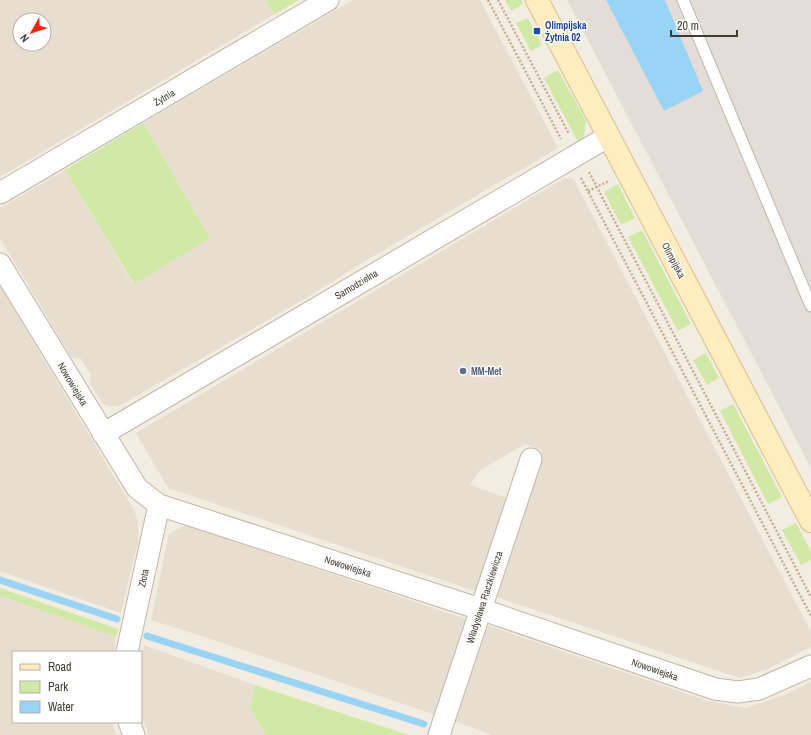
<svg xmlns="http://www.w3.org/2000/svg" width="811" height="735" viewBox="0 0 811 735" font-family="'Archivo Narrow',sans-serif">
	<style>
		.residential { fill: #e7decf; fill-rule: evenodd }
		.industrial { fill: #e4ddd7 }
		.green { fill: #d0eaa6 }
		.water { fill: #98d4f5 }
		.lines { fill: none; stroke-linecap: round; stroke-linejoin: round }
		.stream { stroke: #98d4f5; stroke-width: 7 }
		.lane-casing { stroke: #c1b6a7; stroke-width: 13 }
		.street-casing { stroke: #c1b6a7; stroke-width: 23 }
		.secondary-casing { stroke: #d9c18f; stroke-width: 24 }
		.path { stroke: #c1ae94; stroke-width: 2.5; stroke-dasharray: 2 2; stroke-linecap: butt }
		.lane { stroke: #fff; stroke-width: 11 }
		.street { stroke: #fff; stroke-width: 21 }
		.secondary { stroke: #ffecbf; stroke-width: 22 }
		.transit-dot { fill: #1a4fb4; stroke: #fff; stroke-width: 1.5 }
		.service-dot { fill: #5c6f8a; stroke: #fff; stroke-width: 1.5 }
		.labels { text-anchor: middle; stroke-width: 3; stroke-linejoin: round; paint-order: stroke }
		.transit-label { font-size: 10px; font-weight: bold; fill: #164399; stroke: #fff; text-anchor: start }
		.street-label { font-size: 10px; fill: #443c32; stroke: #fff }
		.service-label { font-size: 10px; font-weight: bold; fill: #4e5e75; stroke: #fff; text-anchor: start }
	</style>
	<rect width="100%" height="100%" fill="#f2ece1"/>
	<path class="residential" d="M0,0H266L275,14L0,177ZM20,20H44V44H20Z
		M353,0H480L558,148L370,258L306,298L119,406L110,407L102,403L90,383L91,375L81,359L71,357L0,238V208L65,170L133,284L210,238L143,123Z
		M573,178L811,632V647L768,669L740,678L493,596L542,450L525,444L479,471L470,485L510,499L478,592L168,488L136,433L563,179Z
		M0,286L125,495L134,510L138,521V541L121,613L0,571Z
		M186,525L469,620L436,715L211,639L151,620L169,534Z
		M0,596L116,637L114,652H13V722H112L116,735H0Z
		M483,624L708,701L746,708L784,695L811,682V735H492L451,720Z
		M144,645L255,685L250,708L266,735H149L141,714V665Z"/>
	<path class="industrial" d="M567,0H811V468Z"/>
	<path class="green" d="M266,0H299L275,14Z
		M505,0H521L523,4L511,11Z
		M528,18L542,45L531,51L516,23Z
		M558,70L586,121L584,136L578,142L544,78Z
		M143,123L210,238L134,284L65,170Z
		M618,184L635,218L621,225L604,192Z
		M642,230L691,324L678,331L628,237Z
		M706,353L719,378L707,385L693,360Z
		M733,404L782,497L768,504L720,411Z
		M796,523L811,552V560L801,565L782,530Z
		M0,588L118,629L116,637L0,596Z
		M255,685L409,735H266L250,708Z"/>
	<path class="water" d="M606,0H665L703,91L664,111Z"/>
	<g class="lines">
		<path class="stream" d="M0,580L117,619
			M147,636L424,724"/>
		<defs>
			<path id="lane" d="M683,0L811,306"/>
			<path id="street" d="M0,193L328,0
				M0,264L137,488L159,505L480,609L715,689L738,692L759,689L811,666
				M103,434L609,136
				M127,652L159,505
				M129,722L134,735
				M439,735L531,459"/>
			<path id="secondary" d="M537,0L811,521"/>
		</defs>
		<use href="#lane" class="lane-casing"/>
		<use href="#street" class="street-casing"/>
		<use href="#secondary" class="secondary-casing"/>
		<path class="path" d="M488,0L561,139
			M498,0L569,134
			M589,172L811,597
			M581,178L811,616
			M588,191L609,181"/>
		<use href="#lane" class="lane"/>
		<use href="#street" class="street"/>
		<use href="#secondary" class="secondary"/>
	</g>
	<rect class="transit-dot" x="533" y="27" width="8" height="8" rx="2"/>
	<circle class="service-dot" cx="463" cy="371" r="4"/>
	<g class="labels">
		<g class="transit-label">
			<text x="545" y="29">Olimpijska<tspan x="545" dy="12">Żytnia 02</tspan></text>
		</g>
		<g class="street-label">
			<text transform="translate(164 97) rotate(-31)" y="4">Żytnia</text>
			<text transform="translate(674 260) rotate(62)" y="4">Olimpijska</text>
			<text transform="translate(356 284) rotate(-31)" y="4">Samodzielna</text>
			<text transform="translate(73 384) rotate(59)" y="4">Nowowiejska</text>
			<text transform="translate(348 566) rotate(18)" y="4">Nowowiejska</text>
			<text transform="translate(143 578) rotate(-78)" y="4">Złota</text>
			<text transform="translate(484 597) rotate(-72)" y="4">Władysława Raczkiewicza</text>
			<text transform="translate(655 669) rotate(19)" y="4">Nowowiejska</text>
		</g>
		<g class="service-label">
			<text x="471" y="375">MM-Met</text>
		</g>
	</g>
	<rect x="12" y="651" width="130" height="72" fill="#ffffff" stroke="#b4b1ad"/>
	<rect x="20" y="664" width="20" height="6" fill="#ffecbf" stroke="#b4b1ad"/>
	<text x="48" y="671" font-size="12" fill="#443c32">Road</text>
	<rect x="20" y="681" width="20" height="12" fill="#d0eaa6" stroke="#b4b1ad"/>
	<text x="48" y="691" font-size="12" fill="#443c32">Park</text>
	<rect x="20" y="701" width="20" height="12" fill="#98d4f5" stroke="#b4b1ad"/>
	<text x="48" y="711" font-size="12" fill="#443c32">Water</text>
	<g transform="translate(32 32) rotate(231)"><circle r="19" fill="#ffffff" stroke="#b4b1ad"/>
	<path d="M0-3L7 15L0 10L-7 15Z" fill="#ff220c"/>
	<text y="-6" font-size="11" font-weight="bold" text-anchor="middle" fill="#443c32">N</text>
	</g>
	<path d="M671 30v6h66v-6" fill="none" stroke="#443c32" stroke-width="2"/>
	<text x="677" y="30" font-size="12" fill="#443c32" stroke="#ffffff" stroke-width="3" paint-order="stroke">20 m</text>
</svg>
